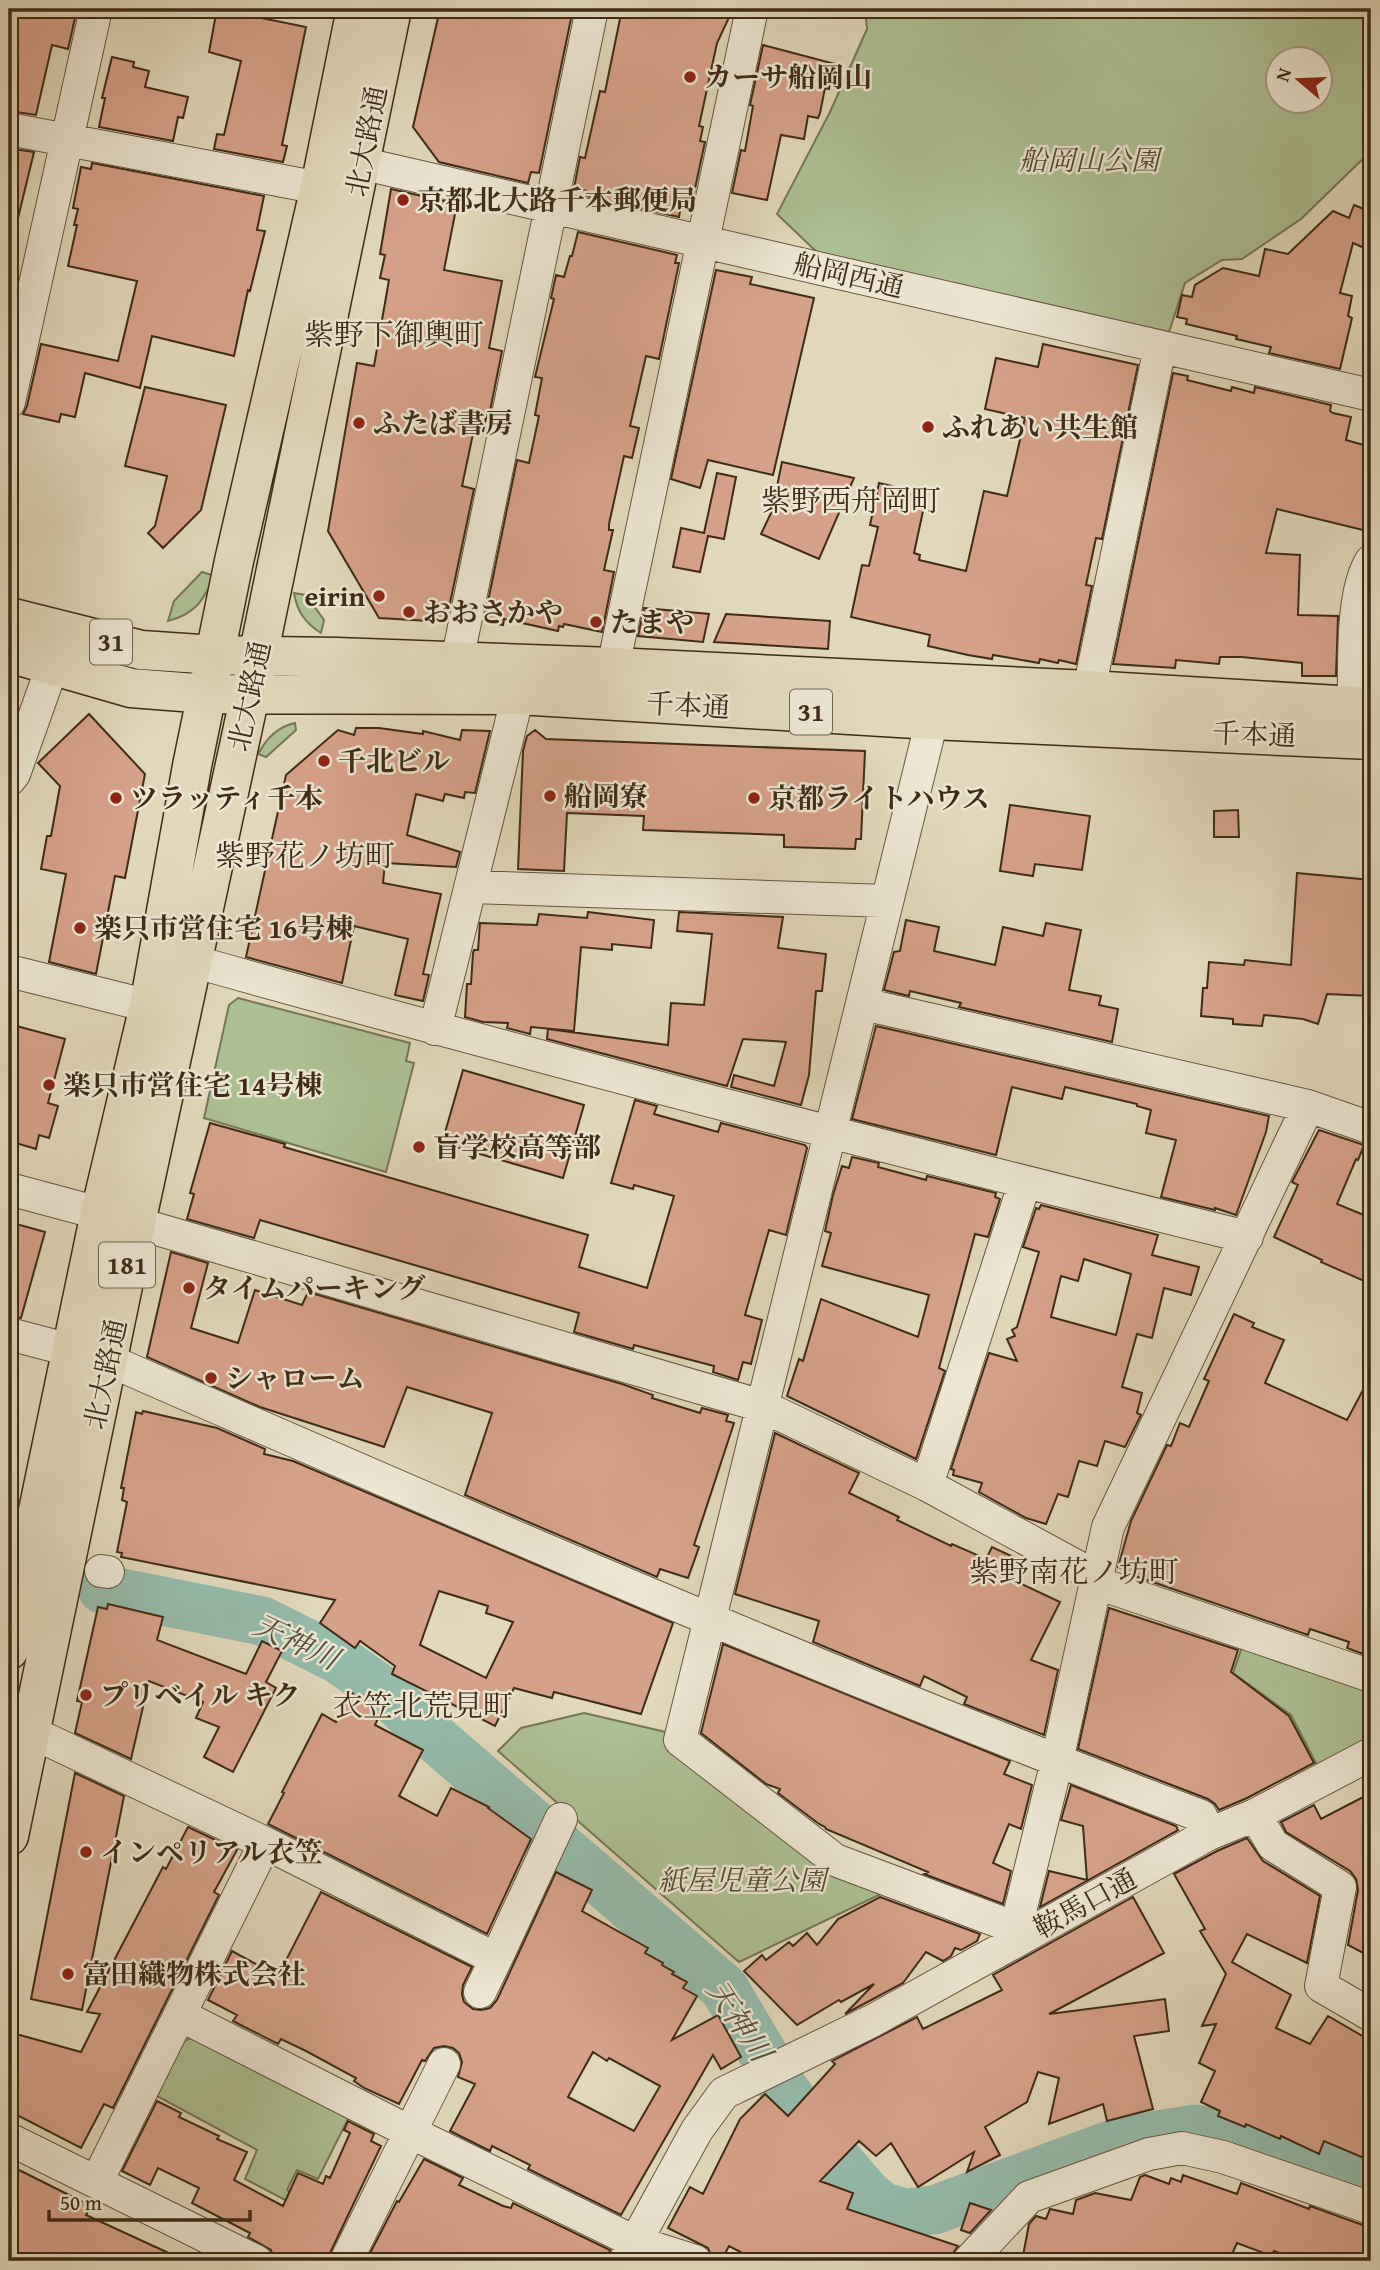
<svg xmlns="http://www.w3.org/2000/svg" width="1380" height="2270" viewBox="0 0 1380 2270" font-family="'Gentium Book Plus','Noto Serif JP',serif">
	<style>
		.green { fill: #adc094; stroke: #767656; stroke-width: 2; fill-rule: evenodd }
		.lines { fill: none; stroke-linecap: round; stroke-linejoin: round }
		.river { stroke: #95bbab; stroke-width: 49 }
		.building { fill: #d6a18a; stroke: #3f2b17; stroke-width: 2; fill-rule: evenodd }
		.street-casing { stroke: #685640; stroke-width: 34 }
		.primary-casing { stroke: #3f2b17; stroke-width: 41 }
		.street { stroke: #ece6d3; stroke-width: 32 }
		.primary { stroke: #e1d8bb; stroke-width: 38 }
		.poi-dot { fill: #8f2418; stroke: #ece6d3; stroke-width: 2.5 }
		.labels { text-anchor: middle; stroke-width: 5; stroke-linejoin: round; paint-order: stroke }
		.shield { fill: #ece6d3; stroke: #73634f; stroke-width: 2 }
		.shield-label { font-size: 26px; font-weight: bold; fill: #3f2b17 }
		.poi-label { font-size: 28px; font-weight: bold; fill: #3f2b17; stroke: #ece6d3; text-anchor: start }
		.street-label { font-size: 28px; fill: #3f2b17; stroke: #ece6d3 }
		.park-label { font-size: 28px; font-style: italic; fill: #554930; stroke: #ece6d3 }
		.neighbourhood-label { font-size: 30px; fill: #3f2b17; stroke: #ece6d3 }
		.water-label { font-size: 30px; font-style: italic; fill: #544f3c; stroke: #ece6d3 }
	</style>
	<rect width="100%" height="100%" fill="#e1d8bb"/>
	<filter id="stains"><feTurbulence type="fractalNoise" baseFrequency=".00286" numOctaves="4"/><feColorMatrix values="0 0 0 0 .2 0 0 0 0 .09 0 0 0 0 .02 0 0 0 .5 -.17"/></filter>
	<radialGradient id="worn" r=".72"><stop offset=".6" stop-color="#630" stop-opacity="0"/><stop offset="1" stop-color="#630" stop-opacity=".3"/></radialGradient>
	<path class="green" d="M865,9H1371V151L1301,219L1242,259L1222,260L1185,283L1169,332L823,258L777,214L830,112L867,29ZM1278,60H1320V102H1278Z
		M202,572L215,576C203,601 195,614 168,621L174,601Z
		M294,593L306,595L324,620L321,633C305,623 297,611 294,593Z
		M295,723L296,730L266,757L258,754C267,738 277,727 295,723Z
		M238,998L410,1043L406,1061L414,1063L386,1172L204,1118L229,1005Z
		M1242,1647L1371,1693V1739L1318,1767L1291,1715L1233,1673Z
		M584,1713L670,1733L883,1893L739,1962L498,1751L521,1728Z
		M198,2035L352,2111L318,2179L297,2170L287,2190L295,2194L291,2203L245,2179L257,2150L157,2096L184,2041Z"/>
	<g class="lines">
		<path class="river" d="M102,1589L262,1621L338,1659L386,1693L438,1741L724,1988L784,2089L825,2145L868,2195L883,2207L905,2213L934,2210L1121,2141L1195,2129L1249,2140L1371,2186"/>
	</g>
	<path class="building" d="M13,9H77L68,49L52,45L36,115L9,111V29Z
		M217,9L306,27L282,145L287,146L283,162L214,149L217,134L224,135L241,61L209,52Z
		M440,9H573L539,173L531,172L528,183L439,162L413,127Z
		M622,9H733L717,43L699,126L703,127L700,141L705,142L694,193L684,191L679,217L586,196L587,191L574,188L580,157L585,158L600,91L605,92Z
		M763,45L835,64L829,89L825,88L820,113L818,118L808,116L804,139L781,135L767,200L732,193L741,150L745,151L753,106L750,105Z
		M112,57L134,62L133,67L149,71L145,87L188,97L183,118L178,117L173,141L99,127L105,98H102Z
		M14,149L34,152L18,218L9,216V171Z
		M92,163L264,196L257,230L265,231L250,291L248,290L234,356L152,336L140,388L85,373L75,417L61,414L59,422L23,414L27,406L41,344L118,361L137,281L68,266L77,225H74L78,209L73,208L81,167L91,169Z
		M391,189L457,204L444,270L502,281L489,348L502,351L490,411L488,410L483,431L474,429L462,486L474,489L446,622L379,618L328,531L357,363L374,366L389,280L380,278L385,255L380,254Z
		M1354,205L1371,212V251L1353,243L1340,293L1352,296L1348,316L1352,318L1340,369L1269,353L1271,347L1236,339L1237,336L1186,324L1187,319L1177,317L1182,295L1192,297L1195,285L1223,268L1259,276L1265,249L1288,254L1333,211L1349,218Z
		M578,232L677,255L675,263H679L659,359L646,356L630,426L639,428L632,458L624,456L609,524V530H613L604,570L614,572L602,632L564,624L563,627L559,626L558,631L504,619L503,625L484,621L517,460L529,463L539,416L535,415L542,378L535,377L554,299L551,298L556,275L564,277L570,256H572Z
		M716,270L752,277L750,284L814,298L773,475L708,460L700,488L671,479Z
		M1043,344L1138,365L1102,539L1096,538L1086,585L1092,586L1076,664L1059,660L1058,663L1040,659L1039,663L993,655L992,659L968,655L928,646L930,635L851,617L862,565L869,566L878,527L870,525L879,483L909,490L908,494L926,497L914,553L920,555L919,560L966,571L984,491L1007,496L1025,418L985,409L996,358L1038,367Z
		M1173,373L1188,376L1187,380L1231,391L1232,387L1254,393L1255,387L1331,405L1330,411L1333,413L1351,417L1346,440L1371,447V532L1277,509L1266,553L1300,555L1298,615L1338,616L1336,676H1302V663L1242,657H1220L1219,664L1176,660L1175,668L1113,664Z
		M145,387L226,405L201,510L163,548L148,533L155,526L167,476L125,466Z
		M782,462L854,478L819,559L761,534L772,511Z
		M717,473L736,477L724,539L708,536L700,572L673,567L681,528L704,533Z
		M644,608L709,614L703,642L638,636Z
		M726,614L830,621L828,649L714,642Z
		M89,714L145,774L125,878L115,876L96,974L49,962L66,874L41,869L47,836H51L60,786L38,763Z
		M356,728H379L423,734V731L460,740L462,730L490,731L475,793L465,792L464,798L445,794L443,801L416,794L407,835L460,852L456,867L385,863L383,883L441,894L423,974L429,975L423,1001L395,995L408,939L354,926L342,983L246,957L286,775L338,730L354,735Z
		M535,730L546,739L865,751L861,839H856L855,849L784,847V835L643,830L644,816L567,813L564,871L518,869L523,751L527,736Z
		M1010,805L1090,816L1082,870L1035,864L1033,876L1000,871Z
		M1238,810L1239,837H1214V811Z
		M1297,873L1371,880V996L1327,994L1318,1024L1303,1019L1264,1015L1262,1026L1233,1024V1019L1201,1016L1203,988H1207L1209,962L1244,965L1245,960L1291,965Z
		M588,912L654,920L651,948L612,944V950L581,947L574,1031L531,1027L530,1034L507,1028L508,1023L483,1022L465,1017L467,984H471L473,953L474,950H478L480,923L537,925L539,914L587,918Z
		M679,912L783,917L778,948L826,954L822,991H816L809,1075L801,1105L731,1087L734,1075L774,1086L786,1042L743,1039L727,1086L547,1039L548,1029L668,1045L671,1003L704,1005L712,934L677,931Z
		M906,920L939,927L934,951L995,965L1003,927L1043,936L1046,923L1081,930L1069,990L1101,996L1099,1005L1118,1009L1112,1042L959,1007L961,1003L910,991L909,996L884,990L894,952L900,951Z
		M9,1024L65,1039L48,1103L58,1106L49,1138L39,1135L36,1149L9,1141Z
		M876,1026L1269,1116L1266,1132L1236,1215L1215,1208V1210L1161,1197L1176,1140L1146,1133L1151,1110L1137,1106V1104L1065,1087L1062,1099L1012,1087L996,1155L852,1119Z
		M463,1070L584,1105L563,1178L442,1143Z
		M635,1100L657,1106L654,1114L718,1132L721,1123L805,1145L807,1148L786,1235L769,1230L745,1315L762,1320L751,1364L743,1362L738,1380L713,1372L714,1366L634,1345L633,1349L574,1332L579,1313L260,1220L254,1238L187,1219L194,1194L190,1193L210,1123L285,1144L284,1147L588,1235L579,1267L647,1288L674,1196L634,1185L633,1189L611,1183Z
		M1319,1130L1364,1145L1358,1160L1356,1159L1337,1204L1371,1218V1284L1321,1262L1322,1260L1274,1237L1298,1185L1292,1182Z
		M852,1157L879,1163L878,1167L926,1180L927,1176L996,1193L995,1197L1000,1199L988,1237L975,1234L939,1368L945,1371L916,1459L787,1396L799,1359L803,1361L821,1299L918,1337L929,1295L822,1266L831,1233L825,1231L833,1195L842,1166L849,1168Z
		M1041,1205L1158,1235L1152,1255L1199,1267L1191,1295L1164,1288L1152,1338L1137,1334L1122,1387L1142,1393L1137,1413L1141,1415L1125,1447L1105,1441L1097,1466L1079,1461L1068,1497L1058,1494L1046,1524L1026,1518L979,1492L982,1483L953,1475L954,1470L951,1469L989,1353L1017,1361L1007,1339L1015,1336L1012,1330L1017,1327L1039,1252L1023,1247L1036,1208L1039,1209ZM1084,1259L1131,1274L1116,1335L1051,1317L1061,1276L1078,1281Z
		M9,1222L45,1232L21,1318L9,1316Z
		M171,1252L208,1263L191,1328L238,1343L255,1290L302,1305L308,1292L622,1384L653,1395L652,1398L700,1413L702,1408L728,1415L726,1421L734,1423L694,1545L699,1547L688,1578L660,1569L657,1577L465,1495L492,1413L407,1387L384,1447L260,1407L147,1357Z
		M1234,1314L1254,1323L1252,1327L1284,1340L1265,1383L1347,1420L1371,1375V1657L1347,1648L1349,1642L1310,1629L1308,1635L1126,1573L1127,1570L1118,1567L1131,1521L1167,1445L1171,1446L1180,1423L1189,1427L1209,1381L1204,1379Z
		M143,1411L217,1428L265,1449L264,1454L293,1461L673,1623L641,1714L554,1692L552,1698L514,1688L495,1726L392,1674L395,1666L360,1641L355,1648L320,1623L335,1600L121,1557L122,1553L117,1552L127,1502L122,1500L124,1488H121L136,1412L142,1414ZM439,1591L488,1606L486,1613L513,1622L486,1678L420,1645Z
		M775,1433L859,1473L849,1493L899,1517L897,1520L951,1546L952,1544L986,1559L992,1547L1020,1560L1011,1579L1060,1602L1031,1660L1058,1670L1044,1735L964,1704L967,1697L924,1676L920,1686L813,1642L819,1621L735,1594Z
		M108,1604L163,1617L157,1640L246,1674L262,1641L282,1651L266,1682L276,1688L233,1772L204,1757L219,1727L196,1718L203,1702L149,1681L131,1759L75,1733L82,1702L77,1701L98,1607L107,1609Z
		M1109,1608L1238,1650L1231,1672L1289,1716L1314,1763L1247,1798L1219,1810L1215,1804L1208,1799L1078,1749Z
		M723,1644L1010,1761L1004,1774L1032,1785L1021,1829L1009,1824L993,1863L1011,1871L1003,1904L924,1874L928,1872L826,1829L825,1827L819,1824L778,1793L780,1789L766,1784L701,1733Z
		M351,1692L379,1716L375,1725L423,1750L399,1796L437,1816L451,1788L489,1807L488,1808L531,1839L487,1934L268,1824L284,1793L282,1792L322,1714L336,1722Z
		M75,1773L124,1796L82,2010L31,1999Z
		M1071,1785L1176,1826L1178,1830L1040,1907L1049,1871L1087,1880L1083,1826L1061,1820Z
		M1371,1793V1957L1348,1945L1358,1890L1356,1879L1350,1871L1286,1832L1281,1822L1314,1805L1321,1819Z
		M188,1827L237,1850L214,1892L219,1895L113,2108L104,2104L81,2148L9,2111V2032L81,2052L100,2014L87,2012L163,1867L166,1869Z
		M1247,1838L1263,1861L1320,1896L1307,1963L1247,1934L1232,1962L1291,1995L1276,2028L1310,2044L1328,2016L1371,2041V2161L1324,2141L1319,2154L1281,2136L1280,2139L1246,2124L1245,2127L1218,2116L1220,2111L1201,2102L1215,2071L1199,2063L1216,2024L1202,2026L1226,1974L1200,1931L1205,1929L1174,1874L1217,1851Z
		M556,1872L592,1890L582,1911L648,1948L645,1953L663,1963L662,1965L674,1972L672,1974L687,1982L683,1988L697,1996L672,2040L718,2015L741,2057L721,2069L713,2055L621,2215L528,2169L530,2165L492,2146L490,2151L450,2131L475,2084L458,2077L462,2062L459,2053L453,2048L444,2046L434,2048L425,2061L422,2060L399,2104L364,2088L354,2081L356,2078L306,2051L281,2039L278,2044L233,2021L237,2015L208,2000L232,1951L278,1976L321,1892L472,1967L463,1985L462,1994L464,2002L473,2009L481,2010L490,2008L497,2000ZM593,2052L607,2061L609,2058L660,2086L634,2131L568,2097Z
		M880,1897L980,1934L977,1941L961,1950L955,1948L951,1956L943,1961L926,1952L903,1983L845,2014L874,1984L841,2002L839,2000L797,2025L744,1971L762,1955L766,1960L789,1942L793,1946L807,1933L817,1945L838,1919Z
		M1133,1897L1164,1953L1049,2014L1165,1999L1169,2031L1134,2036L1153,2109L1107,2121L1103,2104L1049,2124L1059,2078L1038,2072L1027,2102L985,2127L1000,2155L967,2172L974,2152L918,2187L891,2143L876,2156L859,2141L820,2181L853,2193L847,2209L958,2246L951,2256V2261H758L729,2246L721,2261H713L708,2248L668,2228L690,2187L703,2194L740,2119L765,2094L788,2116L835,2064L832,2061L917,2017L923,2029L1002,1990L993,1975Z
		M157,2101L181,2113L179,2117L219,2136L217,2139L247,2152L234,2180L283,2206L298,2173L323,2184L326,2176L330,2178L350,2133L344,2130L348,2121L374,2134L371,2141L381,2146L330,2253L328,2261H274L271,2250L248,2237L250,2233L192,2203L199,2188L158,2168L150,2185L122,2171Z
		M424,2159L463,2178L459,2185L503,2206L511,2208L513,2203L610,2250L607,2261H366L397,2201L399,2202Z
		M9,2165L91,2206L86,2215L186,2261H9Z
		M1145,2175L1169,2184L1171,2178L1181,2182L1183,2175L1237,2194L1241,2183L1309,2209L1310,2206L1371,2228V2261H1301L1274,2251L1272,2256L1237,2243L1229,2261H1022L1029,2224L1036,2216L1046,2219L1050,2209L1073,2214L1076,2200L1095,2193L1131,2200L1140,2177Z
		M970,2203L991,2210L970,2233L961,2230Z"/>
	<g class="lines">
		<defs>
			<path id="street" d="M9,129L341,192
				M338,158L1371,395
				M9,402L96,9
				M457,661L592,9
				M613,667L752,9
				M1089,690L1160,347
				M928,699L932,720L680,1740L835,1860L1016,1928
				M1353,728C1356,682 1348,598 1371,561
				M9,780L14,774L52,667
				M470,887L887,901
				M192,961C542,1059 894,1150 1247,1237
				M9,971L149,1006
				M863,1004L1308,1106L1371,1128
				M435,1029L518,695
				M9,1189L136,1223L762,1406L927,1485L1098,1578
				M9,1334L108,1360C469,1518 832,1676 1201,1816L1209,1834
				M927,1485L1025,1182
				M101,1571L108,1572
				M1097,1583L1371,1676
				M9,1727L31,1732L265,1843L496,1959L480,1992
				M1255,1815L1273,1845L1340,1887L1321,1986L1371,2015
				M1015,1941L1016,1928L1057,1761L1108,1527L1308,1106
				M496,1959L561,1819
				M180,2015L410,2132L635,2242L695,2261
				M9,2139L256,2261
				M97,2181L265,1843
				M346,2261L444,2064
				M625,2261L697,2130L724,2093L872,2021L1209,1834L1255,1815L1371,1754
				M969,2261L1029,2197L1149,2154L1182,2148L1223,2157L1371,2208"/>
			<path id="primary" d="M9,617L141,650L215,655L337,657L613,667L1089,690L1371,707
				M9,653L131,688L208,694L518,695L932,720L1371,740
				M9,1650L100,1213L149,1006L192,766L234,561L320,187L356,9
				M9,1836L136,1223L250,695L392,9"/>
		</defs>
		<use href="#street" class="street-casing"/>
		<use href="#primary" class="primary-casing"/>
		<use href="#street" class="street"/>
		<use href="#primary" class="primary"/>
	</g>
	<g class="poi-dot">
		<circle cx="690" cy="77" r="7"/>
		<circle cx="403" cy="200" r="7"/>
		<circle cx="359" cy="423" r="7"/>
		<circle cx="928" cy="427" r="7"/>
		<circle cx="379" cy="596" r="7"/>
		<circle cx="409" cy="612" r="7"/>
		<circle cx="596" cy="622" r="7"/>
		<circle cx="324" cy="761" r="7"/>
		<circle cx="550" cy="796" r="7"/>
		<circle cx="116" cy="798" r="7"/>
		<circle cx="754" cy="798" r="7"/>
		<circle cx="80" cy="928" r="7"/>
		<circle cx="49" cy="1085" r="7"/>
		<circle cx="419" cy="1147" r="7"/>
		<circle cx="189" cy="1288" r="7"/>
		<circle cx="211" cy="1378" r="7"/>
		<circle cx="86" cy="1695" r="7"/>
		<circle cx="86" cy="1852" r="7"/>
		<circle cx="68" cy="1974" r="7"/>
	</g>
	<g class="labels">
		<g class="shield">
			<rect x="90" y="619.5" width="42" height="45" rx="5"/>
			<rect x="790" y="689.5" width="42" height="45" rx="5"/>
			<rect x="99" y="1242.5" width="56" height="45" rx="5"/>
		</g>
		<g class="shield-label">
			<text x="111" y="651">31</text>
			<text x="811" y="721">31</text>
			<text x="127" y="1274">181</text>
		</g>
		<g class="poi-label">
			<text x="704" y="87">カーサ船岡山</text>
			<text x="417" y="210">京都北大路千本郵便局</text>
			<text x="373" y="433">ふたば書房</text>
			<text x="942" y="437">ふれあい共生館</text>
			<text x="365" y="606" text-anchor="end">eirin</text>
			<text x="423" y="622">おおさかや</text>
			<text x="610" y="632">たまや</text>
			<text x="338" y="771">千北ビル</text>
			<text x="564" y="806">船岡寮</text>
			<text x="130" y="808">ツラッティ千本</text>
			<text x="768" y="808">京都ライトハウス</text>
			<text x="94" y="938">楽只市営住宅 16号棟</text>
			<text x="63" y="1095">楽只市営住宅 14号棟</text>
			<text x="433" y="1157">盲学校高等部</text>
			<text x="203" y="1298">タイムパーキング</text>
			<text x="225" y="1388">シャローム</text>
			<text x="100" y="1705">プリベイル キク</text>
			<text x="100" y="1862">インペリアル衣笠</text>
			<text x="82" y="1984">富田織物株式会社</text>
		</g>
		<g class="street-label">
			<text transform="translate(366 141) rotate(-79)" y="10">北大路通</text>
			<text transform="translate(849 275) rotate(13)" y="10">船岡西通</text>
			<text transform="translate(249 696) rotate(-78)" y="10">北大路通</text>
			<text transform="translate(688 705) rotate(3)" y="10">千本通</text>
			<text transform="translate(1254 734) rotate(2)" y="10">千本通</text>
			<text transform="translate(105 1374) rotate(-78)" y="10">北大路通</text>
			<text transform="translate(1085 1903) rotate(-29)" y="10">鞍馬口通</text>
		</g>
		<g class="park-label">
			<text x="1089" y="170">船岡山公園</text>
			<text x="742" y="1890">紙屋児童公園</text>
		</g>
		<g class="neighbourhood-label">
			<text x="394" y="345">紫野下御輿町</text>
			<text x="851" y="511">紫野西舟岡町</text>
			<text x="305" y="866">紫野花ノ坊町</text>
			<text x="1074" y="1582">紫野南花ノ坊町</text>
			<text x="423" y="1716">衣笠北荒見町</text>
		</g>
		<g class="water-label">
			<text transform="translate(296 1642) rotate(25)" y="10">天神川</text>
			<text transform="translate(739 2021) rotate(56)" y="10">天神川</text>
		</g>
	</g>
	<rect width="1380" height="2270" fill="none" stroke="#e1d8bb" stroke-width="35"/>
	<rect x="10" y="10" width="1359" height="2249" fill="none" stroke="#3f2b17" stroke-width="3.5"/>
	<rect x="18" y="18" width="1345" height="2235" fill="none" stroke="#3f2b17" stroke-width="2"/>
	<g transform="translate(1299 80) rotate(289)"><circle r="33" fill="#ece6d3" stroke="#a79b88" stroke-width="2"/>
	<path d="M0-5L12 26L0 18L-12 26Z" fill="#8f2418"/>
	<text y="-10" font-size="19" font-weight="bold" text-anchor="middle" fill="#3f2b17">N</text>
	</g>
	<path d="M49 2210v10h201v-10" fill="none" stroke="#3f2b17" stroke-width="3.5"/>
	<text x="60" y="2210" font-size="21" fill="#3f2b17" stroke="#ece6d3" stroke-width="5" paint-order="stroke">50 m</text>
	<rect width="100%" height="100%" filter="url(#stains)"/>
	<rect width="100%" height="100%" fill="url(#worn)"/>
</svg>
